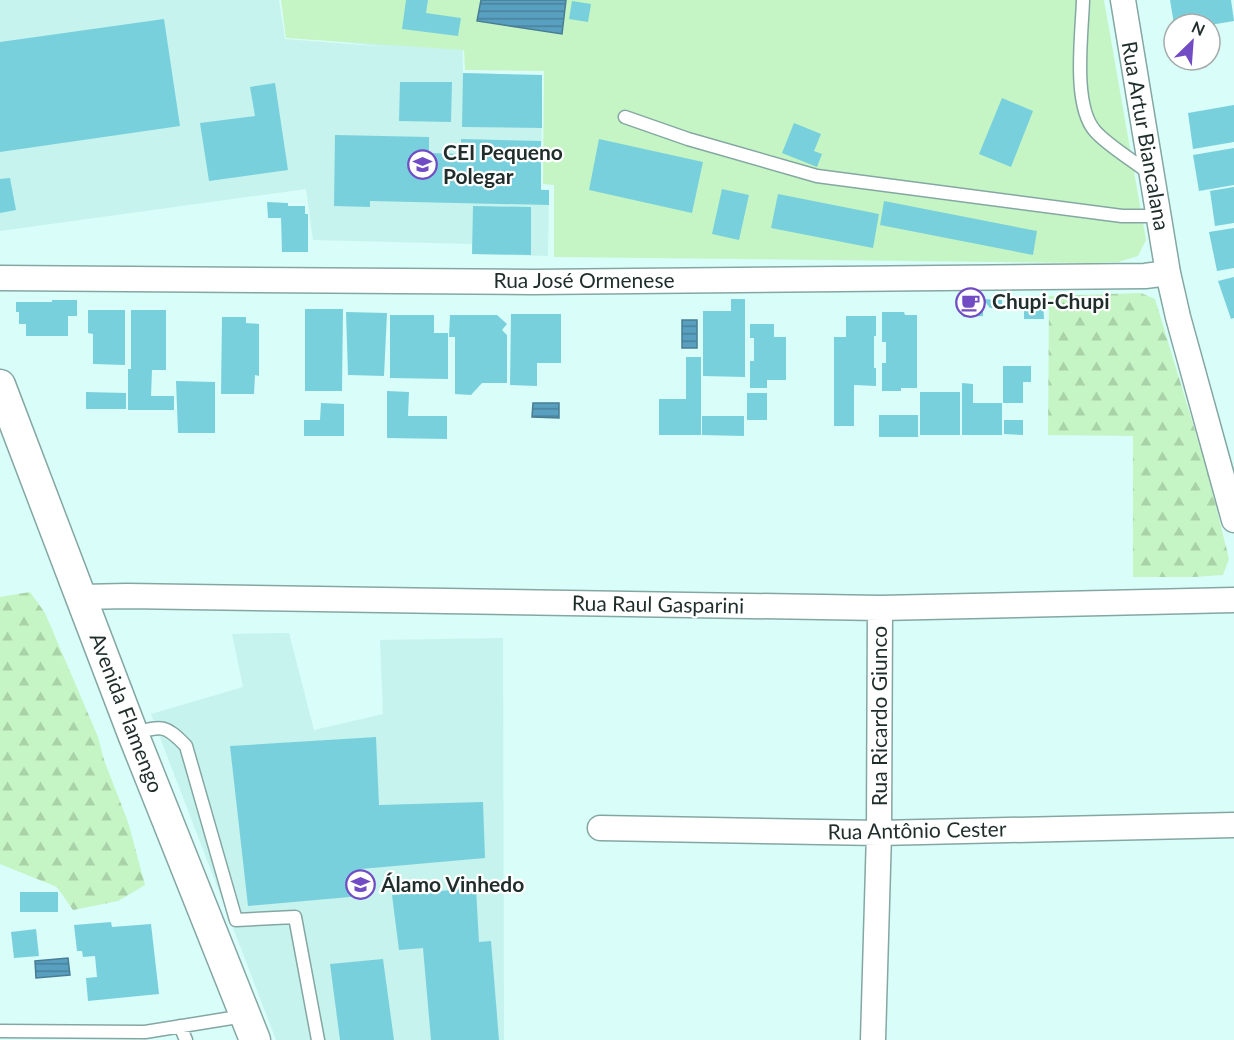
<svg xmlns="http://www.w3.org/2000/svg" width="1234" height="1040" viewBox="0 0 1234 1040" font-family="Lato,sans-serif">
	<style>
		.built { fill: #c6f3ed }
		.forest { fill: url(#forest-firs) }
		.park { fill: #c5f5c4 }
		.water { fill: url(#water-rules); stroke: #487d93; stroke-width: 1.5 }
		.building { fill: #79d0dd }
		.lines { fill: none; stroke-linecap: round; stroke-linejoin: round }
		.service-casing { stroke: #85a7a3; stroke-width: 15 }
		.minor-casing { stroke: #85a7a3; stroke-width: 27 }
		.tertiary-casing { stroke: #85a7a3; stroke-width: 33 }
		.service { stroke: #fff; stroke-width: 12 }
		.minor { stroke: #fff; stroke-width: 24 }
		.tertiary { stroke: #fff; stroke-width: 30 }
		.labels { text-anchor: middle; stroke-width: 4.5; stroke-linejoin: round; paint-order: stroke }
		.street-label { font-size: 21px; fill: #1f2d2b; stroke: #fff }
		.poi-label { font-size: 21px; font-weight: bold; fill: #1f2d2b; stroke: #fff; text-anchor: start }
	</style>
	<defs>
		<pattern id="forest-firs" width="22" height="20" patternUnits="userSpaceOnUse" patternTransform="scale(1.5)"><rect width="22" height="20" fill="#c5f5c4"/><path d="M5 1l3.5 6h-7zM16 11l3.5 6h-7z" fill="#a9d2a9"/></pattern>
		<pattern id="water-rules" width="6" height="5" patternUnits="userSpaceOnUse" patternTransform="scale(1.5)"><rect width="6" height="5" fill="#599fc0"/><path d="M0 2.5h6" fill="none" stroke="#49829c"/></pattern>
	</defs>
	<rect width="100%" height="100%" fill="#d9fdf8"/>
	<path class="built" d="M0,0H279L285,39L388,47L313,39L462,0L463,73L542,75L541,189L549,190L548,256L472,254V244L313,240L306,189L0,231Z
		M289,633L314,730L383,714L380,640L503,638L504,1040H276L151,714L243,687L232,634Z"/>
	<path class="forest" d="M1141,293L1155,299L1207,470L1229,559L1223,575L1194,577H1133V436L1048,435L1049,296Z
		M30,592L45,613L98,737L104,760L128,822L145,885L118,901L73,910L57,887L0,864V597Z"/>
	<path class="park" d="M281,0H1104L1146,240L1138,256L1118,262L1087,263L554,257V185L543,184L544,71L465,70L464,50L286,38Z"/>
	<path class="water" d="M481,0H566L562,34L477,21Z
		M682,320H697V348H682Z
		M533,403H559V418L532,417Z
		M68,958L70,975L36,978L35,961Z"/>
	<path class="building" d="M406,0H428L426,13L461,18L458,36L402,29Z
		M1170,0H1231L1234,21L1210,25L1174,24Z
		M572,1L591,4L588,22L569,19Z
		M164,19L180,126L0,152V42Z
		M463,73L542,75V128L462,127Z
		M400,82H452L451,122L399,121Z
		M275,83L288,170L209,181L200,123L255,116L250,87Z
		M1002,98L1033,111L1011,167L979,154Z
		M1234,105V142L1193,149L1188,113Z
		M794,123L821,134L814,151L822,154L817,167L782,153Z
		M335,135L429,137V153L461,154V139L541,141V190H549V205L370,201V207L334,206Z
		M599,139L703,162L692,213L589,190Z
		M1234,148V185L1199,191L1193,155Z
		M10,178L16,210L0,213V179Z
		M1234,187V223L1215,226L1210,191Z
		M722,189L749,195L739,240L712,234Z
		M778,194L879,214L873,248L771,228Z
		M884,201L1037,231L1033,255L880,225Z
		M267,202L288,203V206H305V214H308V252H282L281,218H268Z
		M473,206L531,207V255L472,254Z
		M1234,228V268L1217,271L1209,232Z
		M1234,277V318L1231,319L1218,281Z
		M1024,298H1043L1044,319H1024Z
		M731,299H745V377L703,376V311H731Z
		M963,299H983V316L963,317Z
		M983,299L1002,300V308H990Z
		M52,300H77V316H68V336H26V324H19V312H16V302H52Z
		M305,309H343L342,391H305Z
		M88,310H125V365L93,364V334L88,333Z
		M131,310H166V370H152L151,396H174V410H128V369H131Z
		M346,312L387,313L384,376L348,375Z
		M882,312H904L905,315H917V388H901V391H882V363H886V342H882Z
		M511,314H561V363H537V386L510,385Z
		M390,315H434V333H448V379L390,378Z
		M450,315H497L507,324L502,330L507,335V383H482L471,395L455,394V337H449Z
		M846,316H876V336H874V368H876V386L854,385V426H834V337H846Z
		M222,317H246V323L259,324V376L255,375L254,394H221Z
		M750,324H774V337H786V380H767V388H750V361H754V338H750Z
		M686,357H701V435H659V399H686Z
		M1003,366H1031V382H1023V403H1003Z
		M176,381L215,382V433H178Z
		M962,383L973,384V403H1002V435H962Z
		M387,391L409,392L408,416H447V439L387,438Z
		M86,392L126,393V409H86Z
		M920,392H960V435H920Z
		M747,393H767V420H747Z
		M321,403L344,404V436H304V420H320Z
		M879,415H918V437H879Z
		M702,416H744V436L702,435Z
		M1004,420H1023V435L1004,434Z
		M376,737L379,805L483,802L485,858L361,869V896L248,906L230,746Z
		M476,888L479,942L491,941L499,1040H431L423,948L399,950L392,895Z
		M20,892H58V912H20Z
		M111,922L112,927L151,924L159,994L88,1001L86,978L97,977L95,956L83,957L82,951H77L74,925Z
		M36,929L39,956L14,958L11,932Z
		M383,959L394,1040H340L330,964Z"/>
	<g class="lines">
		<defs>
			<path id="service" d="M1083,0C1082,34 1072,105 1095,131C1107,145 1134,161 1149,173
				M625,117L688,139L817,176L1122,216H1159
				M134,733C162,726 165,724 186,746L236,920L295,917L318,1040
				M180,1026L186,1040
				M0,1031L145,1032L244,1016"/>
			<path id="minor" d="M1123,0L1168,273L1178,317L1234,520
				M0,278L533,282L1145,276L1168,273
				M81,597L127,596L880,608L1234,600
				M600,828L879,833L1234,825
				M873,1040L879,833L880,608"/>
			<path id="tertiary" d="M0,385L133,734L255,1040"/>
		</defs>
		<use href="#service" class="service-casing"/>
		<use href="#minor" class="minor-casing"/>
		<use href="#tertiary" class="tertiary-casing"/>
		<use href="#service" class="service"/>
		<use href="#minor" class="minor"/>
		<use href="#tertiary" class="tertiary"/>
	</g>
	<defs>
		<symbol id="school-ring" viewBox="-11 -11 22 22"><circle r="9.5" fill="#fff" stroke="#724cc4" stroke-width="1.5"/><path d="M0-5L7-2L0 1L-7-2ZM-4 1L0 2.5L4 1V4Q0 6-4 4Z" fill="#724cc4"/></symbol>
		<symbol id="cafe-ring" viewBox="-11 -11 22 22"><circle r="9.5" fill="#fff" stroke="#724cc4" stroke-width="1.5"/><path d="M-5.5-4.5H6V0H3Q3 3.5 0 3.5H-2.5Q-5.5 3.5-5.5 0ZM3-3.2v2h1.7v-2ZM-6 4.5H4V6H-6Z" fill="#724cc4"/></symbol>
	</defs>
	<g fill-rule="evenodd">
		<use href="#school-ring" x="406" y="148" width="33" height="33"/>
		<use href="#cafe-ring" x="954" y="286" width="33" height="33"/>
		<use href="#school-ring" x="344" y="868" width="33" height="33"/>
	</g>
	<g class="labels">
		<g class="street-label">
			<text transform="translate(1145 136) rotate(80)" y="7">Rua Artur Biancalana</text>
			<text x="584" y="288">Rua José Ormenese</text>
			<text transform="translate(658 605) rotate(1)" y="7">Rua Raul Gasparini</text>
			<text transform="translate(126 713) rotate(69)" y="7">Avenida Flamengo</text>
			<text transform="translate(880 716) rotate(-90)" y="7">Rua Ricardo Giunco</text>
			<text transform="translate(917 831) rotate(-1)" y="7">Rua Antônio Cester</text>
		</g>
		<g class="poi-label">
			<text x="443" y="160">CEI Pequeno<tspan x="443" dy="24">Polegar</tspan></text>
			<text x="992" y="309">Chupi-Chupi</text>
			<text x="381" y="892">Álamo Vinhedo</text>
		</g>
	</g>
	<g transform="translate(1192 42) rotate(25)"><circle r="28" fill="#ffffff" stroke="#a5abaa" stroke-width="1.5"/>
	<path d="M0-4.5L10 22L0 15L-10 22Z" fill="#724cc4"/>
	<text y="-9" font-size="16" font-weight="bold" text-anchor="middle" fill="#1f2d2b">N</text>
	</g>
</svg>
